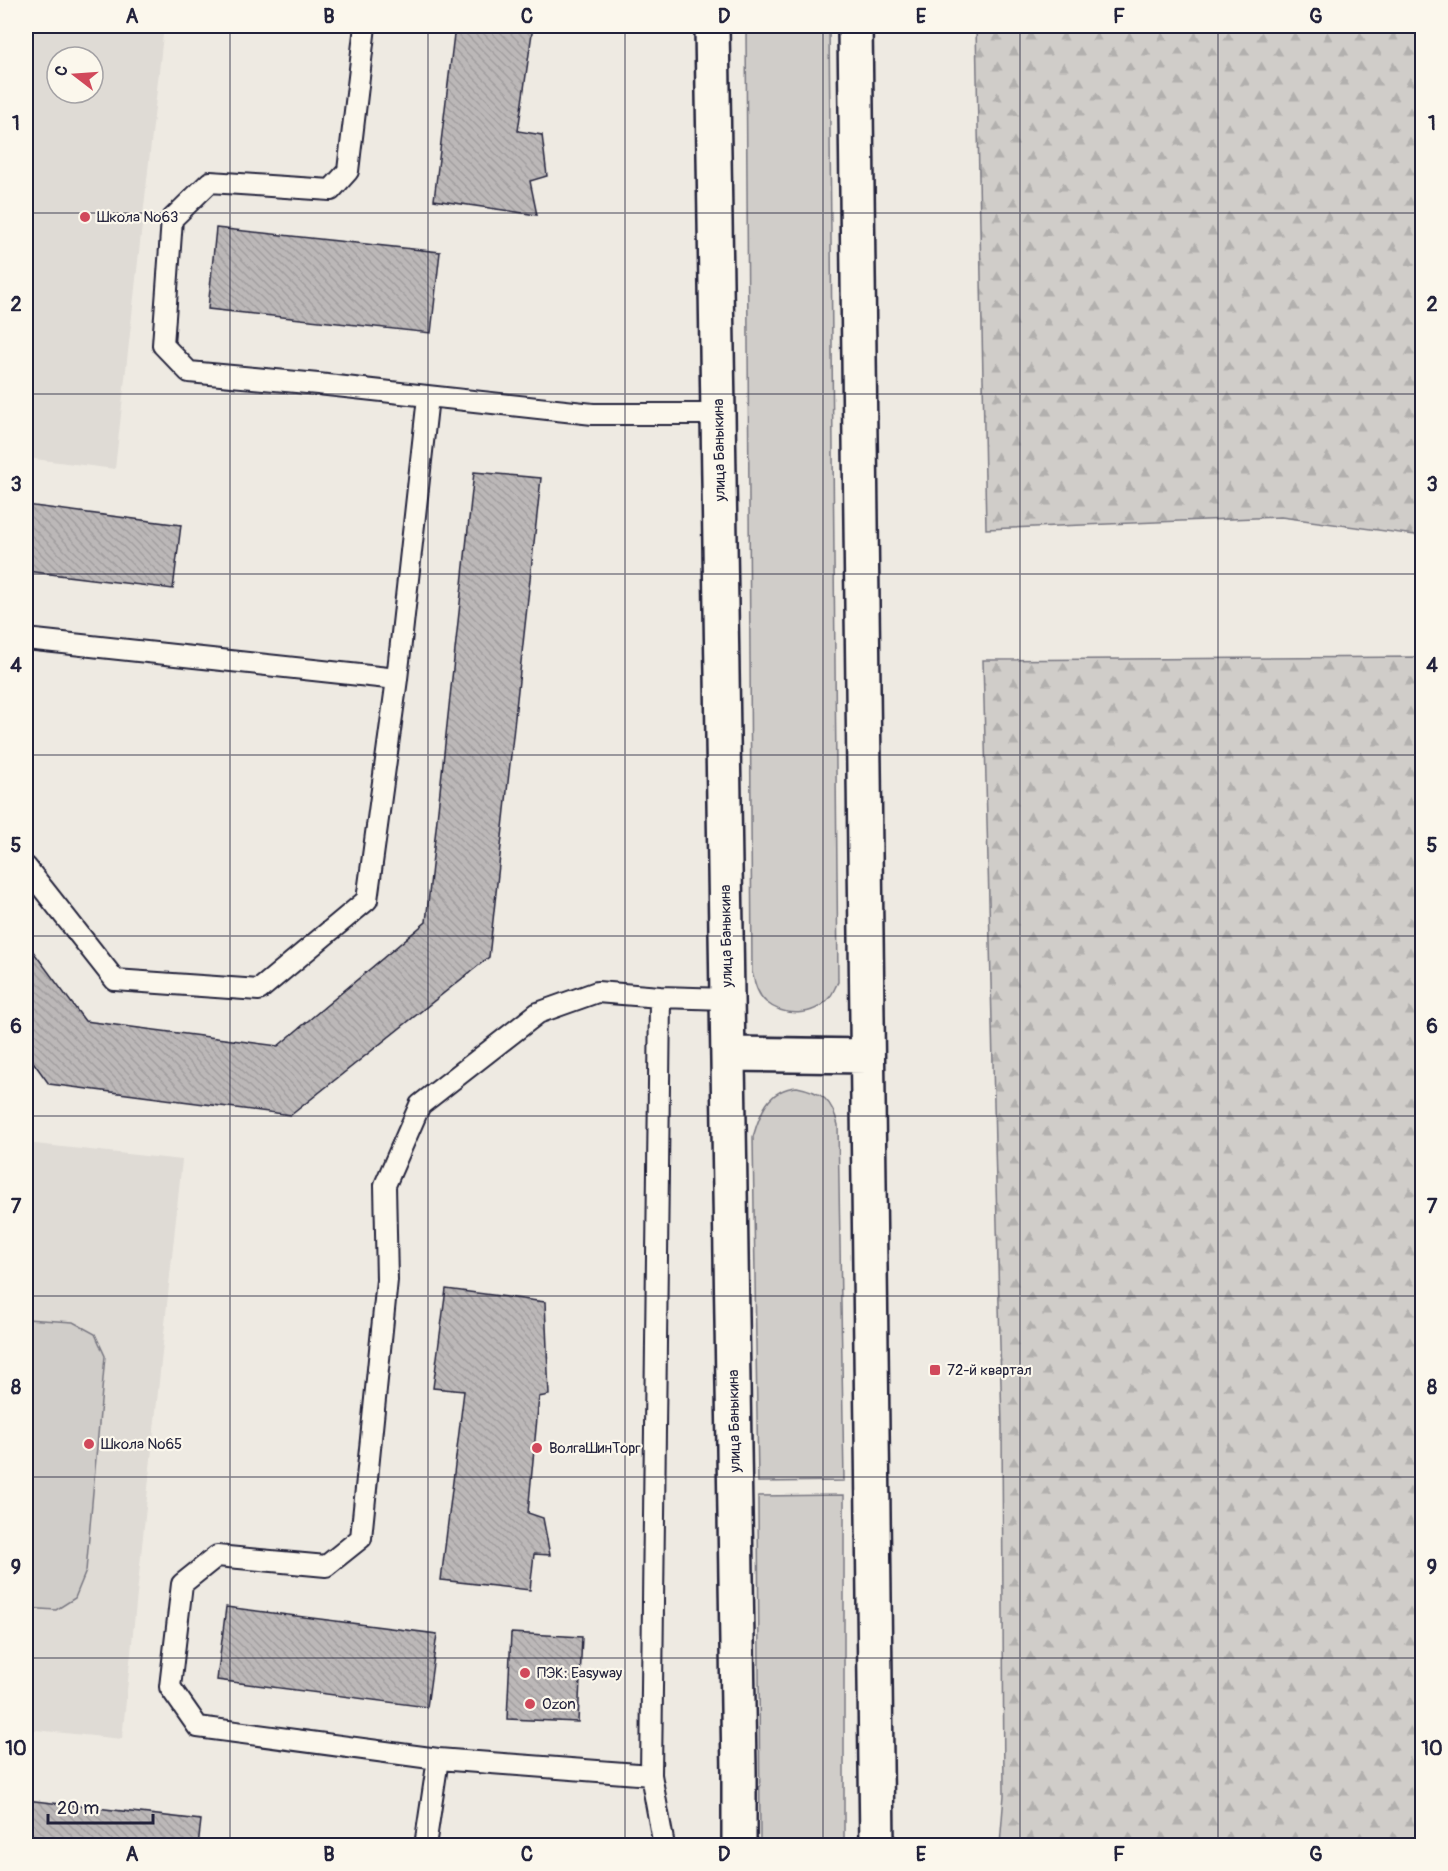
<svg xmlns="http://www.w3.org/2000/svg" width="1448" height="1871" viewBox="0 0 1448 1871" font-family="Pangolin,sans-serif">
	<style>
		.built { fill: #dfdbd5; fill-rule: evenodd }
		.green { fill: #d0cdc9; stroke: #797882; stroke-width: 1.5 }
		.forest { fill: url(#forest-firs); stroke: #797882; stroke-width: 1.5 }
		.building { fill: url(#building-back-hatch); stroke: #22223b; stroke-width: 1.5 }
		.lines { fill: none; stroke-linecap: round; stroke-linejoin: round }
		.lane-casing { stroke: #22223b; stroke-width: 24 }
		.primary-casing { stroke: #22223b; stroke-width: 38 }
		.lane { stroke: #fbf7ec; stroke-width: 20 }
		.primary { stroke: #fbf7ec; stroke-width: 33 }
		.grid { fill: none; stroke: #22223b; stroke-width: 1.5; stroke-opacity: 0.55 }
		.poi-dot { fill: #d1495b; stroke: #fbf7ec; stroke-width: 2 }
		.labels { text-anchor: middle; stroke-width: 4.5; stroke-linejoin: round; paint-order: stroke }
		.poi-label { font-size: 15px; fill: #22223b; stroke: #fbf7ec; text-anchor: start }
		.street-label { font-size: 15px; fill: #22223b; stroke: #fbf7ec }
		.neatline { fill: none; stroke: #22223b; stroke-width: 2 }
		.grid-label { font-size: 20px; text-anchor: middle; font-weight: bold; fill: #22223b }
	</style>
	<defs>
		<pattern id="forest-firs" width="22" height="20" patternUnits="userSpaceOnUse" patternTransform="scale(1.5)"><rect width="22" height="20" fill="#d0cdc9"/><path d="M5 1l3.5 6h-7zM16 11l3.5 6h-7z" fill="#b2b0ae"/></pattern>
		<pattern id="building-back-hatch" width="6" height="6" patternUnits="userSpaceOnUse" patternTransform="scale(1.5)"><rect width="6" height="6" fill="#bcb8b8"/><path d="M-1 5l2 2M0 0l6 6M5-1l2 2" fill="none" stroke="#a19e9f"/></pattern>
	</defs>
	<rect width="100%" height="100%" fill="#eeeae2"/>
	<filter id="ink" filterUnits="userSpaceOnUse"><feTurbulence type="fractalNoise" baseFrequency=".0167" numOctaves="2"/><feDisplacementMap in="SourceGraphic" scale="12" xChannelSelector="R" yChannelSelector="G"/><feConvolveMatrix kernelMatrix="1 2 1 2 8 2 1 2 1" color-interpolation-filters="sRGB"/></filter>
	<g filter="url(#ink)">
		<path class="built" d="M26,26H164L115,469L26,458ZM57,57H93V93H57Z
			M26,1143L182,1160L122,1739L26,1729Z"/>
		<path class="green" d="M746,26H829L838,982C835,987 833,994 829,998C813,1017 784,1017 766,1002C757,994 755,983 752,972Z
			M797,1087C822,1092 832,1100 838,1125L844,1481L758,1482L753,1137C760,1113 768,1089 797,1087Z
			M26,1319L73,1322L95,1334L105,1356L86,1571L75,1598L56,1610L26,1608Z
			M844,1495V1845H760L758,1496Z"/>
		<path class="forest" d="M976,26H1422V536L1281,517L986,529Z
			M1422,657V1845H1000L1004,1795L1002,1425L983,660Z"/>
		<path class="building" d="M455,26H533L518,131L542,135L547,176L530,181L537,215L434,200Z
			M216,228L440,252L431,333L208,309Z
			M474,472L541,478L489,957L291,1115L49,1084L26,1052V942L85,1021L278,1046L426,922Z
			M26,505L181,525L173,589L26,571Z
			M446,1289L545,1302L549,1395L539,1397L528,1513L543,1518L550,1555L534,1554L530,1590L441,1580L464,1391L433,1388Z
			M226,1607L437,1634L427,1707L217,1680Z
			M511,1633L582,1637L578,1722L507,1719Z
			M26,1800L201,1820L198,1846H26Z"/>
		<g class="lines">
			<defs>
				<path id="lane" d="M365,26L348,171L331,190L210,182L172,219L163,345L189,372L318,384L593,414H718
					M26,639L397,679
					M26,867L115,980L259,990L367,900L397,679L428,397
					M660,997L651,1775L664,1846
					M651,1775L438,1759L198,1727L170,1687L182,1584L217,1556L326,1566L361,1538L387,1280L385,1185L420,1105L538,1013L597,992L660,997L727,999
					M425,1846L438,1759"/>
				<path id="primary" d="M712,26L739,1772V1846
					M855,26L877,1846
					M729,1054L867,1056"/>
			</defs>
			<use href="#lane" class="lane-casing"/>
			<use href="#primary" class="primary-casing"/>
			<use href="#lane" class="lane"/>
			<use href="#primary" class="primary"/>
		</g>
	</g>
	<path class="grid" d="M230,26V1846M428,26V1846M625,26V1846M823,26V1846M1020,26V1846M1218,26V1846M26,213H1422M26,394H1422M26,574H1422M26,755H1422M26,936H1422M26,1116H1422M26,1296H1422M26,1477H1422M26,1658H1422"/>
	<g class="poi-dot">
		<circle cx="85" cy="217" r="6"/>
		<rect x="929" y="1364" width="12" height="12" rx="3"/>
		<circle cx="89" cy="1444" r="6"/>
		<circle cx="537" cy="1448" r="6"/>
		<circle cx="525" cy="1673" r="6"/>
		<circle cx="530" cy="1704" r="6"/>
	</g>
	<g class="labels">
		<g class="poi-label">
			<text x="97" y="222">Школа №63</text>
			<text x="947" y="1375">72-й квартал</text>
			<text x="101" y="1449">Школа №65</text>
			<text x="549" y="1453">ВолгаШинТорг</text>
			<text x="537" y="1678">ПЭК: Easyway</text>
			<text x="542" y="1709">Ozon</text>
		</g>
		<g class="street-label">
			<text transform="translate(719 450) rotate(-91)" y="5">улица Баныкина</text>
			<text transform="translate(726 936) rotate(-91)" y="5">улица Баныкина</text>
			<text transform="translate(734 1421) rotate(-91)" y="5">улица Баныкина</text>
		</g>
	</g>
	<rect width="1448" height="1871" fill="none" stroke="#fbf7ec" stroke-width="66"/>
	<g transform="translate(75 75) rotate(287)"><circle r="28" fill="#fbf7ec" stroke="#a4a2a5" stroke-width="1.5"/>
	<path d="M0-4.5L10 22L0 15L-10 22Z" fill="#d1495b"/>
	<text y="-9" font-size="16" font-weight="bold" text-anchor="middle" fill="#22223b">С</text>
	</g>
	<path d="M48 1814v9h105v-9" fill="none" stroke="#22223b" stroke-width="3"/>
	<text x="57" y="1814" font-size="18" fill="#22223b" stroke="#fbf7ec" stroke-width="4.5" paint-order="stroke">20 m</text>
	<rect x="33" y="33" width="1382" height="1805" class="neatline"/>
	<g class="grid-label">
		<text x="132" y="23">A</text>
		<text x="329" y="23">B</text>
		<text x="527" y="23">C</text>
		<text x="724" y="23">D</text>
		<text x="921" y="23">E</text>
		<text x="1119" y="23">F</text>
		<text x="1316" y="23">G</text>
		<text x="16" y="130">1</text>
		<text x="1432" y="130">1</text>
		<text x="16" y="311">2</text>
		<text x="1432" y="311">2</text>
		<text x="16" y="491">3</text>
		<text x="1432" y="491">3</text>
		<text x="16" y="672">4</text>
		<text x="1432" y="672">4</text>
		<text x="16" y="852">5</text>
		<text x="1432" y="852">5</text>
		<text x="16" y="1033">6</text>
		<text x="1432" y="1033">6</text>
		<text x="16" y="1213">7</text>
		<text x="1432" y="1213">7</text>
		<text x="16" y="1394">8</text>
		<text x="1432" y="1394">8</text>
		<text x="16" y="1574">9</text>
		<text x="1432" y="1574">9</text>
		<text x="16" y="1755">10</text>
		<text x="1432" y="1755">10</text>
		<text x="132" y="1861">A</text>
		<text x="329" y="1861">B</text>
		<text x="527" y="1861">C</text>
		<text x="724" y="1861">D</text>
		<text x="921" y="1861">E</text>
		<text x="1119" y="1861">F</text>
		<text x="1316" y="1861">G</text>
	</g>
</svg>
